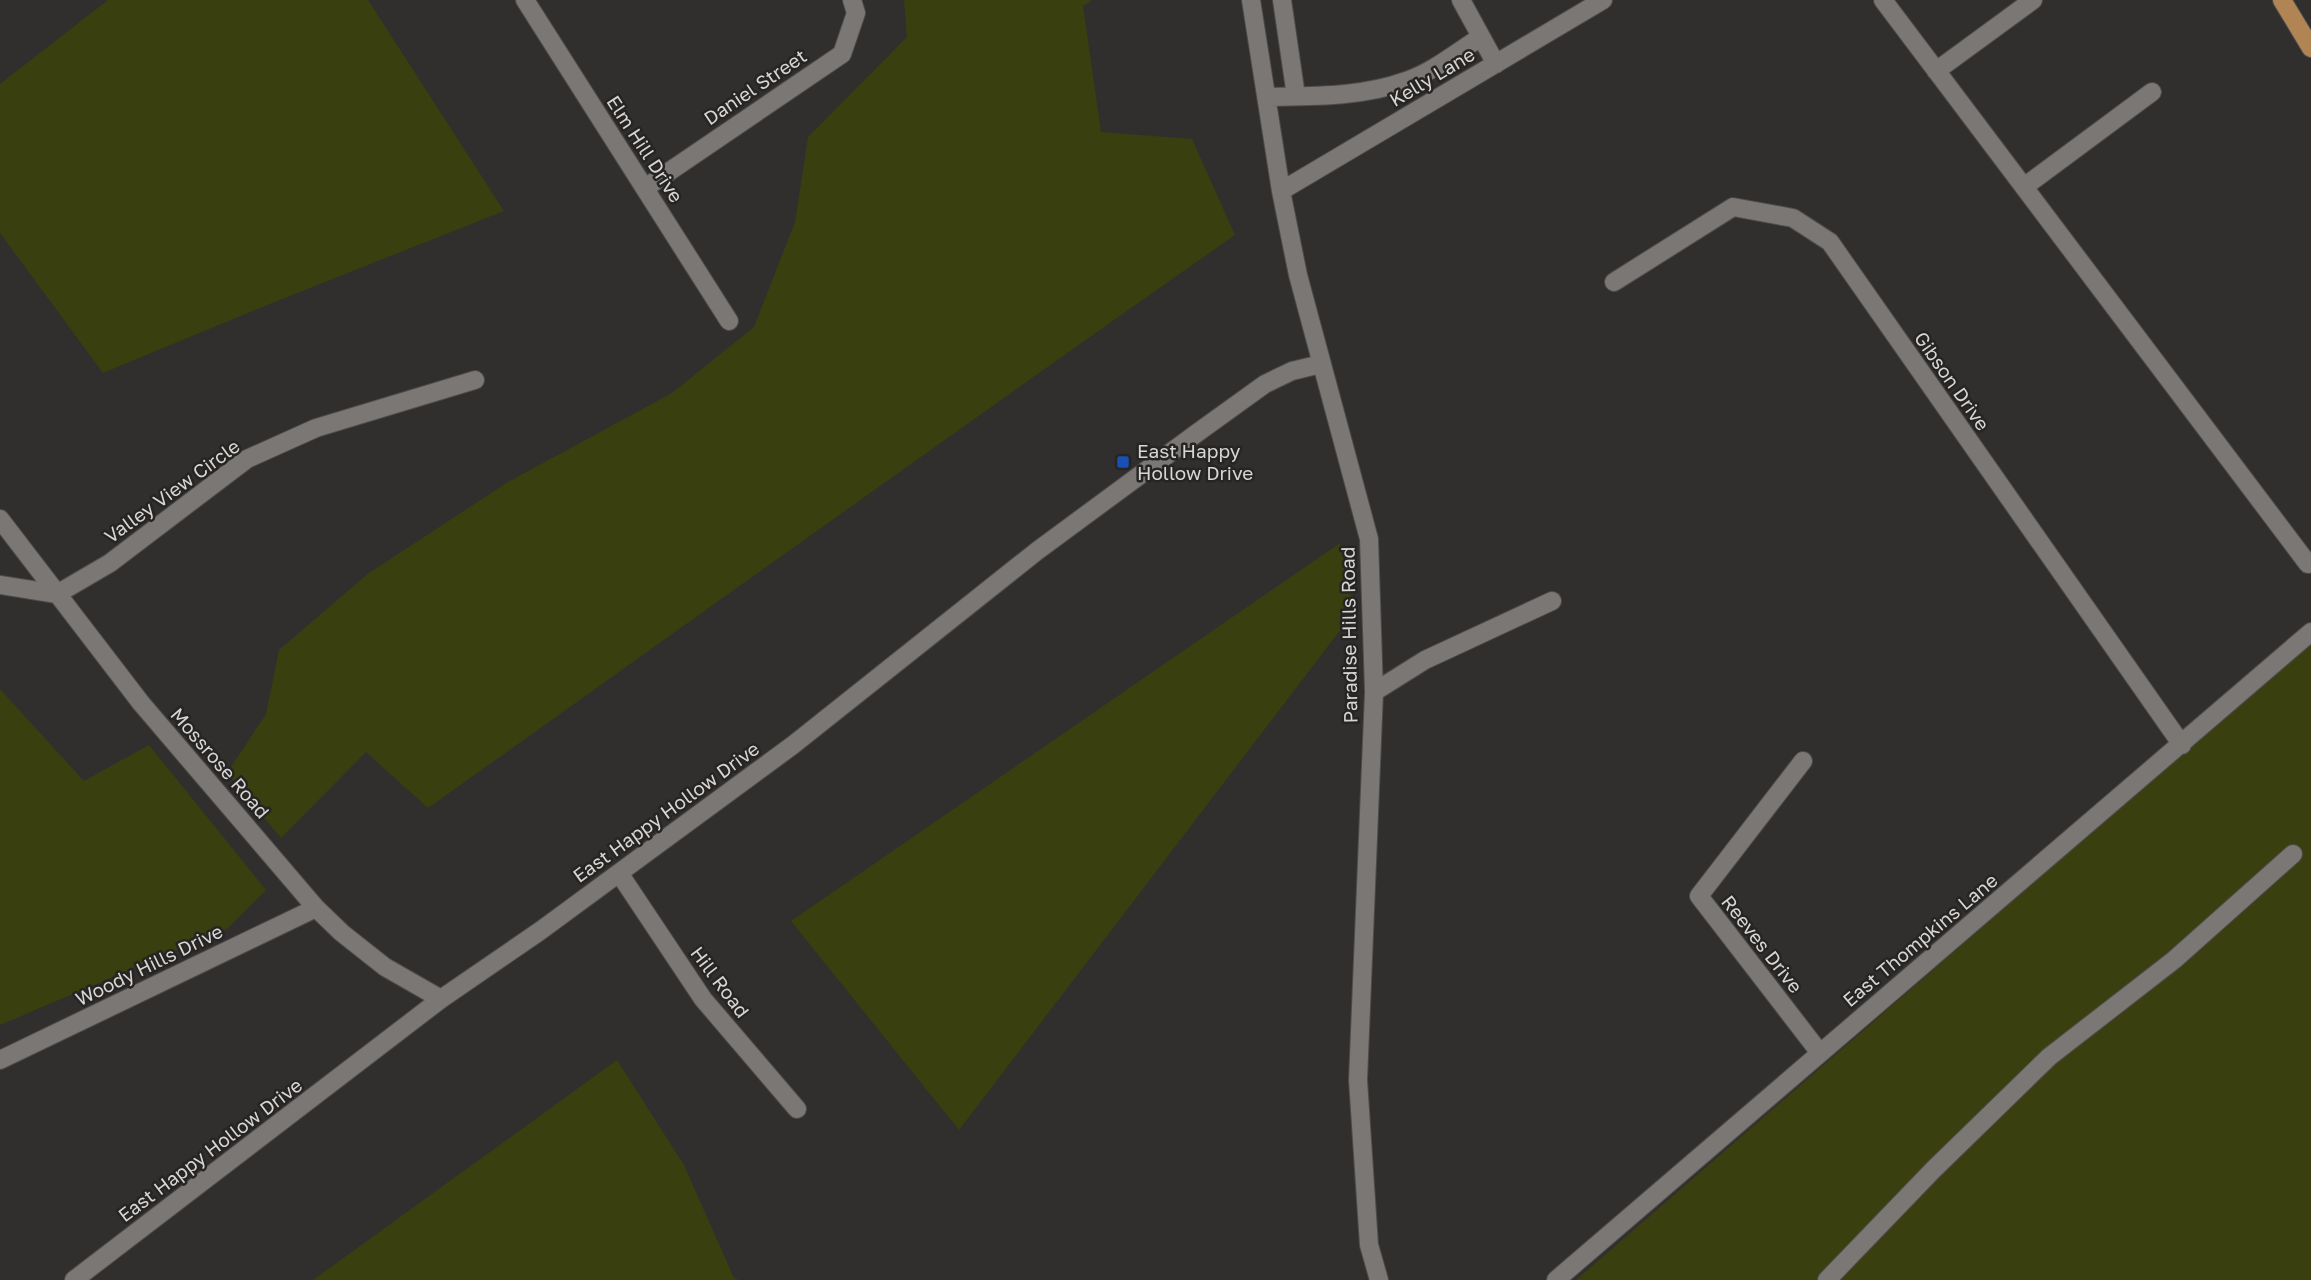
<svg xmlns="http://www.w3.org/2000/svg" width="2311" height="1280" viewBox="0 0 2311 1280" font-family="'Golos Text',sans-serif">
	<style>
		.green { fill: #3a3f0f }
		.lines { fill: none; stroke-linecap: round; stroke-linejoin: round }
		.minor-casing { stroke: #4e4c4b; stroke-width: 20 }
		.major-casing { stroke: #4e4c4b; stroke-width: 20 }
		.minor { stroke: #7a7775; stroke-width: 18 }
		.major { stroke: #b08453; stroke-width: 18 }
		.transit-dot { fill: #1a4fb4; stroke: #272523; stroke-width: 2.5 }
		.labels { text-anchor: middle; stroke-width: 5; stroke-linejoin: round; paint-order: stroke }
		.street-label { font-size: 19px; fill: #d8d6d5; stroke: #272523 }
		.poi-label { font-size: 19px; fill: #d8d6d5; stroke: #272523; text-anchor: start }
	</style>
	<rect width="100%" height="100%" fill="#312f2d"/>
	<path class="green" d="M108,0H368L504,211L262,307L103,373L0,233V84Z
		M904,0H1092L1083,6L1101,132L1192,139L1235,235C965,424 697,617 428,808L366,752L281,838L227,773L266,714L279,650L369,573L508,482L672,393L754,327L795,222L808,137L907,37Z
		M1340,543L1354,612L959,1130L791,921Z
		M2311,642V1280H1576Z
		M0,680V689L84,781L149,745L266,890L228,928L0,1025Z
		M617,1060L684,1165L734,1278L739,1280H313Z"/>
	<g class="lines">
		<defs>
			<path id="minor" d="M525,0L729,321
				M1251,0L1281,191L1298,275L1369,539L1374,692L1358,1080L1369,1245L1379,1280
				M1282,0L1296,96
				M1461,0L1496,64
				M1883,0L2308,564L2311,562
				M1936,71L2033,0
				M1267,97C1313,96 1362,97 1406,81C1433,72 1457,52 1481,37
				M2024,187L2152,92
				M645,188L842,54L856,13L852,0
				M1281,191L1603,0
				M1614,282L1733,207L1793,218L1830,242L2182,745
				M0,519L141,703L316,908L342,933L385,967L441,999
				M0,585L57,594L110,563L247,459L316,428L475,380
				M1374,692L1425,660L1552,601
				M1803,761L1699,896L1820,1053
				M619,873L703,999L797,1109
				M0,1060L316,908
				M74,1280L441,999L540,931L793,745L1037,551L1197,433L1265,384L1292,371L1321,364
				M1556,1280L2311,632
				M1827,1280L1933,1170L2049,1057L2174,960L2293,854"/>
			<path id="major" d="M2282,0L2311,48"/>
		</defs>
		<use href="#minor" class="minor-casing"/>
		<use href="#major" class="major-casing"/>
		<use href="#minor" class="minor"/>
		<use href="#major" class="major"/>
	</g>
	<rect class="transit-dot" x="1116" y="455" width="14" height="14" rx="3.5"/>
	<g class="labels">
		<g class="street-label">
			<text transform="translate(1432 77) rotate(-31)" y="7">Kelly Lane</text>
			<text transform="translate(755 87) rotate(-34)" y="7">Daniel Street</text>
			<text transform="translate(645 149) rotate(57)" y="7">Elm Hill Drive</text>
			<text transform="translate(1952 381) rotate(55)" y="7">Gibson Drive</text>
			<text transform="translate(172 491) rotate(-36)" y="7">Valley View Circle</text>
			<text transform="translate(1349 635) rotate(-91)" y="7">Paradise Hills Road</text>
			<text transform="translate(220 763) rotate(49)" y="7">Mossrose Road</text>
			<text transform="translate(666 812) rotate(-36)" y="7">East Happy Hollow Drive</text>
			<text transform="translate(1920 940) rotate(-40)" y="7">East Thompkins Lane</text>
			<text transform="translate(1762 944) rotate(52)" y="7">Reeves Drive</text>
			<text transform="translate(149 965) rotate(-26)" y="7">Woody Hills Drive</text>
			<text transform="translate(720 982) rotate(53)" y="7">Hill Road</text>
			<text transform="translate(210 1150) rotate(-37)" y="7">East Happy Hollow Drive</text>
		</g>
		<g class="poi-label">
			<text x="1137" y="458">East Happy<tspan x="1137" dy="22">Hollow Drive</tspan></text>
		</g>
	</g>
</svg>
